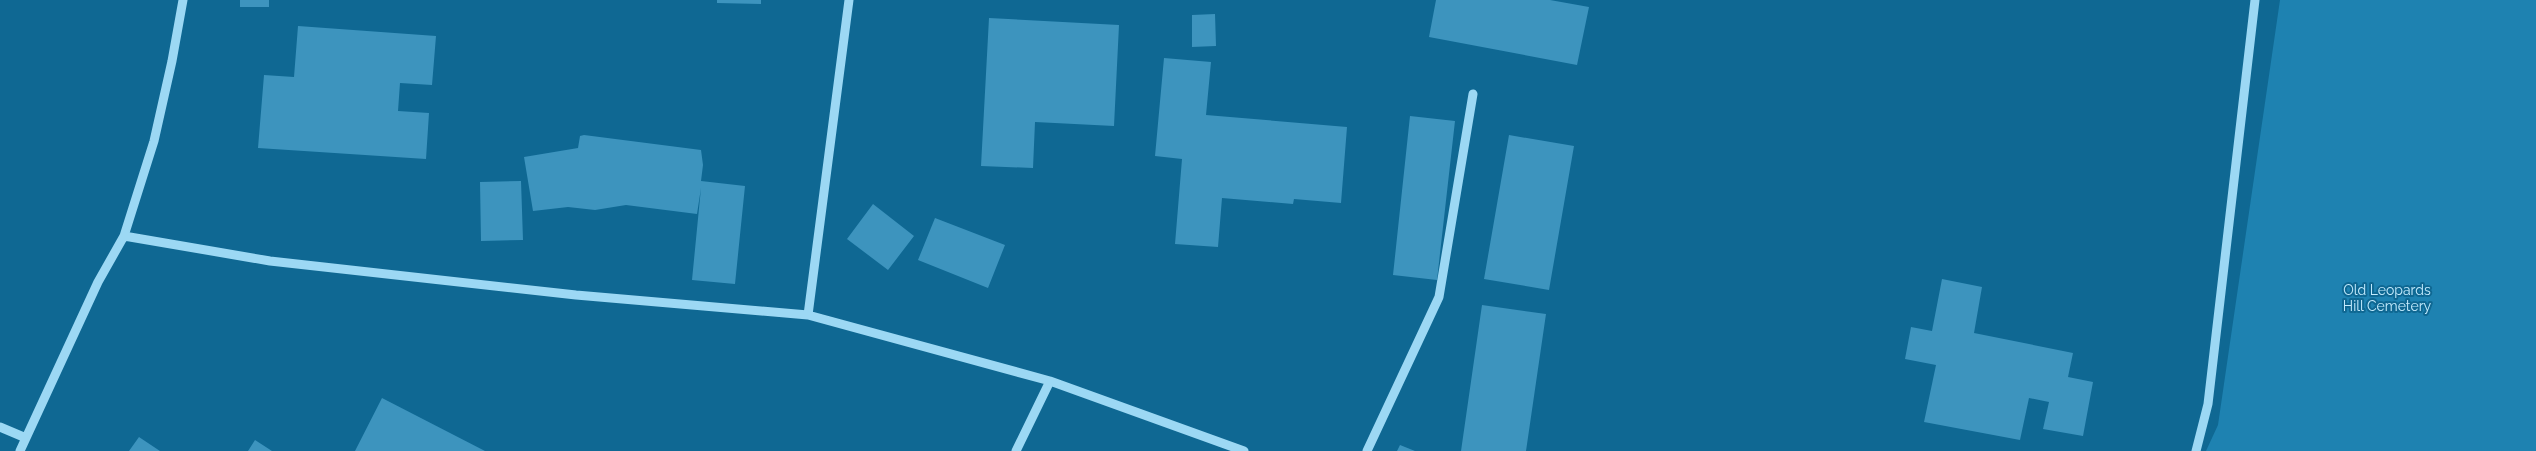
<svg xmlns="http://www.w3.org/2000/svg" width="2536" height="451" viewBox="0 0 2536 451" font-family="Raleway,sans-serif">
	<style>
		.green { fill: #1e82b1 }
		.building { fill: #3d94be }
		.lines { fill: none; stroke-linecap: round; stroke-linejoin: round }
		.minor { stroke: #9cd8f4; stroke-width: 9 }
		.labels { text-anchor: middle; stroke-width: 4; stroke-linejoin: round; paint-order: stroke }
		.park-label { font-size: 14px; fill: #c4ecfe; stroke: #0f6893 }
	</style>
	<rect width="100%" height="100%" fill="#0f6893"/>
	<path class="green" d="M2280,0H2536V451H2206L2218,425Z"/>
	<path class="building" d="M240,0H269V7H240Z
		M717,0H761V4L717,3Z
		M1436,0H1550L1589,7L1577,65L1429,37Z
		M1215,14L1216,46L1192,47V15Z
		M989,18L1119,25L1114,126L1035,122L1033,168L981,166Z
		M298,26L436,36L432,85L400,83L398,111L429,113L426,159L258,148L264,75L294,77Z
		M1164,58L1211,62L1206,115L1347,127L1341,203L1294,199L1293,204L1222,198L1218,247L1175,244L1182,159L1155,156Z
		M1410,116L1455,121L1437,280L1393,275Z
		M584,135L701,150L703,165L701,181L745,186L735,284L692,280L701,188L697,214L626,205L595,210L568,207L533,211L524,157L578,148L580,136Z
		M1509,135L1574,146L1549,290L1484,279Z
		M521,181L523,240L481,241L480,182Z
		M873,204L914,236L888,270L847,239Z
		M935,218L1005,245L988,288L918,260Z
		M1942,279L1982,287L1974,333L2073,353L2068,377L2093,382L2083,436L2043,429L2049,402L2029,398L2020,440L1924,422L1936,365L1905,359L1911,327L1932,331Z
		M1482,305L1546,314L1526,451H1461Z
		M382,398L485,451H355Z
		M139,437L160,451H129Z
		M255,440L272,451H248Z
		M1400,445L1415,451H1397Z"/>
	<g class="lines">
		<path class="minor" d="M124,236L270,261L576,295L808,315L1050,381L1244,451
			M808,315L849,0
			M0,427L26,438
			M20,451L98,282L124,236L154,141L172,61L183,0
			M1016,451L1050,381
			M1367,451L1439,297L1473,94
			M2196,451L2208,404L2255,0"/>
	</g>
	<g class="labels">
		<g class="park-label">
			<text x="2387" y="295">Old Leopards<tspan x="2387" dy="16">Hill Cemetery</tspan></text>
		</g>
	</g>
</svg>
